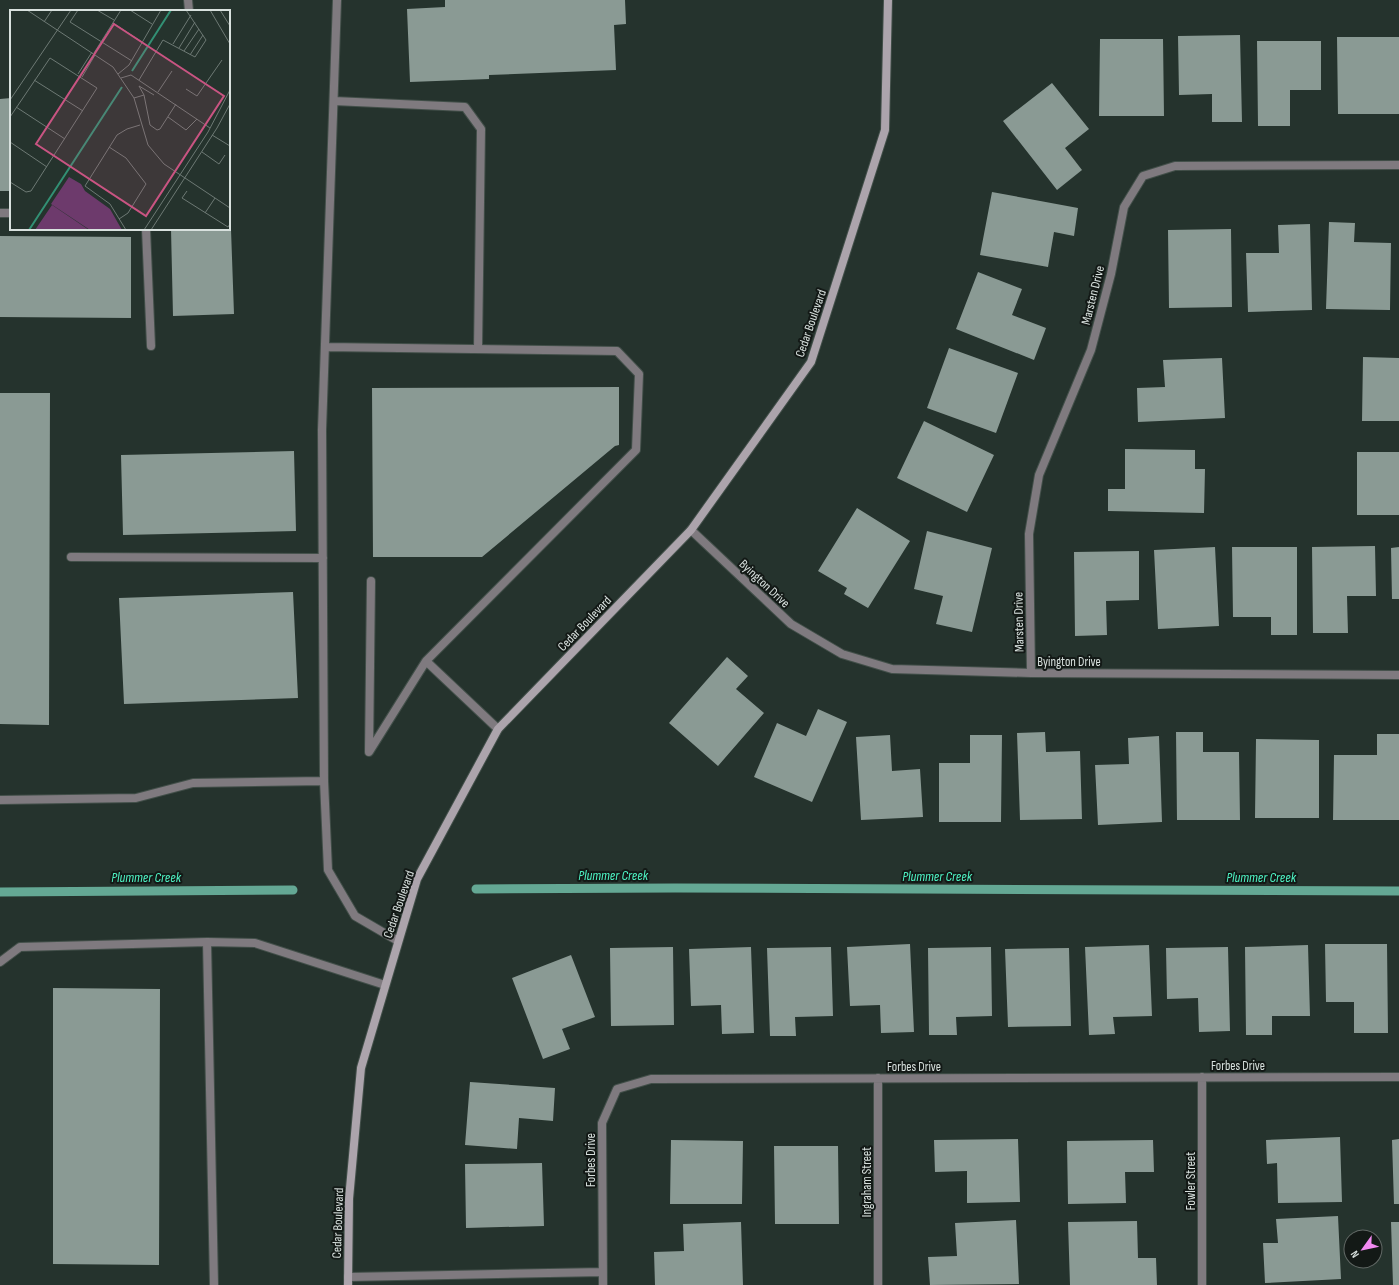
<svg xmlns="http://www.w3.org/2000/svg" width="1399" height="1285" viewBox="0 0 1399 1285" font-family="'Sofia Sans Condensed',sans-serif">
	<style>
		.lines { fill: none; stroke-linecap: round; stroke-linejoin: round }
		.stream { stroke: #64a894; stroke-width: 9 }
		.building { fill: #8a9a94 }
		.lane-casing { stroke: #424f49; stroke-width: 10 }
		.street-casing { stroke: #424f49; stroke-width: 10 }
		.secondary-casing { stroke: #424f49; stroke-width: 10 }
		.lane { stroke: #7f7a7f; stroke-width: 8 }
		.street { stroke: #7f7a7f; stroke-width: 8 }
		.secondary { stroke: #aca4ac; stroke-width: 8 }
		.labels { text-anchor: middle; stroke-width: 4; stroke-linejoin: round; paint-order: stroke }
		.street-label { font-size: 13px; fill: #d8e1de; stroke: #131916 }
		.water-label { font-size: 14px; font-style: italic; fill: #4ff6c6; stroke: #131916 }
		.inset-river { fill: none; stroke: #329074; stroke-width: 2 }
		.inset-road { fill: none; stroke: #6d7974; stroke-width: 1 }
		.view { fill: #c95482; fill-opacity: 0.15; stroke: #c95482; stroke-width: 2 }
		.inset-edge { fill: none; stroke: #d8e1de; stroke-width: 2 }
	</style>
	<rect width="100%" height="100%" fill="#25332d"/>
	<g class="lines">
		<path class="stream" d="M476,889L675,888L1399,891
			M0,892L293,890"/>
	</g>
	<path class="building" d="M445,0H625L626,24L614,25L616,70L489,75V79L410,82L407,9L445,7Z
		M1240,35L1242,122H1212V94L1179,95L1178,36Z
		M1337,37H1399V114H1338Z
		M1100,39H1163L1164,116H1099Z
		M1257,41H1321V90H1290V126H1258Z
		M1052,83L1089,129L1065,148L1082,170L1057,190L1003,121Z
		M11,98V191H0V99Z
		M229,173L234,314L173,316L171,229H229Z
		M992,192L1078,208L1074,236L1054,232L1048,267L980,255Z
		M1329,222L1355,223L1354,242L1391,243L1390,310L1326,309Z
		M1310,224L1312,310L1248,312L1246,253H1279L1278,225Z
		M1231,229L1232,307L1169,308L1168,230Z
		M0,236L131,237V318L0,317Z
		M978,272L1022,289L1012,315L1046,328L1034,360L956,329Z
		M949,348L1018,373L996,433L927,408Z
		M1363,357L1399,358V421H1362Z
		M1222,358L1225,418L1138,422L1137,388L1165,387L1163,360Z
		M619,387V445L615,446L482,557H373L372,388Z
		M0,393H50L49,725L0,724Z
		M924,421L994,455L967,512L897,478Z
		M1125,449L1195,450V469H1205L1204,513L1108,511V489H1125Z
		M294,451L296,531L123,535L121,455Z
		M1357,452H1399V515H1357Z
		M857,508L910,541L868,608L844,594L847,588L818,571Z
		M927,531L992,548L972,632L936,624L943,596L914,589Z
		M1375,546L1376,596H1347L1348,633H1313L1312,547Z
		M1215,547L1219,626L1158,629L1154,550Z
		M1232,547H1297V635H1271V617H1233Z
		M1399,547V599H1392L1391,548Z
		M1139,551V600L1106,601L1107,635L1075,636L1074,552Z
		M293,592L298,698L124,704L119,598Z
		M727,657L748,676L736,689L764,713L718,766L669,723Z
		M818,709L847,722L812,802L754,777L777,723L806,736Z
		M1045,732L1046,752L1080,751L1082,819L1020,820L1017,733Z
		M1176,732H1203V752H1239L1240,820H1177Z
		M1377,734H1399V820H1333L1334,755H1377Z
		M890,735L892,771L920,769L923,817L861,820L856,737Z
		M970,735H1002L1001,822H939V763H970Z
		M1159,736L1162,822L1098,825L1095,765L1129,764L1128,738Z
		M1256,739L1319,740V818H1255Z
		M910,944L914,1032L881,1033L880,1005L850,1006L847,947Z
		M1325,944H1387L1388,1033H1354V1002H1326Z
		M1149,945L1152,1016L1113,1017L1115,1034L1089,1035L1085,947Z
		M1308,945L1310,1016H1272V1035H1246L1245,947Z
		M673,947L674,1025L611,1026L610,948Z
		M751,947L754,1033L722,1034L721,1005L691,1006L689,949Z
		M831,947L833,1016L795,1017L796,1036H770L767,948Z
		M991,947L992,1016L956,1017L957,1035H929L928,948Z
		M1228,947L1230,1031L1199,1032L1198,998L1167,999L1166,948Z
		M1069,948L1071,1026L1008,1027L1005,949Z
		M571,955L595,1017L562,1029L570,1049L543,1059L512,978Z
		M53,988L160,989L159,1265L53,1264Z
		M470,1082L555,1088L553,1121L519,1118L517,1149L465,1145Z
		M1340,1137L1342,1202L1278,1203L1277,1163L1267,1164L1266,1140Z
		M1018,1139L1020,1202L967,1203V1171L935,1172L934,1140Z
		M1399,1139V1204H1394L1392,1140Z
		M671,1140L743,1141L742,1204H670Z
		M1153,1140L1154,1172H1125L1126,1203L1068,1204L1067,1141Z
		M774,1146H838L839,1224H775Z
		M542,1163L544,1226L466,1228L465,1164Z
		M1338,1216L1341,1279L1265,1283L1263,1243H1278L1276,1219Z
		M1016,1220L1019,1284L930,1285L928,1257L957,1256L955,1223Z
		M1137,1221L1138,1258H1156L1157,1285H1070L1068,1222Z
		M741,1222L743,1285H655L654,1252L684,1251L683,1224Z
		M1391,1222H1399V1285H1393Z"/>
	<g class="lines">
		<defs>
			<path id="lane" d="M188,0L189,11
				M337,0L322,430L324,781L328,870L355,916L398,941
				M334,101L465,107L481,129L478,349
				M0,213H11
				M146,229L151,346
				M325,347L617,351L639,374L636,450L426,661L498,729
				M71,557L323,558
				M371,581L369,752L426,661
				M0,800L136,798L193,783L324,781
				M207,942L214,1285
				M0,962L20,947L207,942L255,943L385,985"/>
			<path id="street" d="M691,530L791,624L842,654L892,669L1031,673L1399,675
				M1031,673L1029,534L1039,475L1091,350L1111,274L1124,207L1143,176L1175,166L1399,165
				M1202,1077V1285
				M878,1078V1285
				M348,1277L603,1272
				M603,1285L602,1123L617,1089L651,1079L1399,1077"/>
			<path id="secondary" d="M348,1285L349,1199L361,1068L417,879L498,729L691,530L811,362L885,130L888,0"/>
		</defs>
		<use href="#lane" class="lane-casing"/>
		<use href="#street" class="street-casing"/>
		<use href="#secondary" class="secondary-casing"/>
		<use href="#lane" class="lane"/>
		<use href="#street" class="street"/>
		<use href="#secondary" class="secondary"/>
	</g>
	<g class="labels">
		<g class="street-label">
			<text transform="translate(1092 295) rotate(-76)" y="5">Marsten Drive</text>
			<text transform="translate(810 323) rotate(-71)" y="5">Cedar Boulevard</text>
			<text transform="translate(765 583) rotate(43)" y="5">Byington Drive</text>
			<text transform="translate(1018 622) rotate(-91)" y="5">Marsten Drive</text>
			<text transform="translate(584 623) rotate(-46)" y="5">Cedar Boulevard</text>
			<text x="1069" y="666">Byington Drive</text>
			<text transform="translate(398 904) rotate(-71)" y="5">Cedar Boulevard</text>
			<text x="1238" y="1070">Forbes Drive</text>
			<text x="914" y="1071">Forbes Drive</text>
			<text transform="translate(590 1160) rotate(-90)" y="5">Forbes Drive</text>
			<text transform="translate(1190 1181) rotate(-90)" y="5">Fowler Street</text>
			<text transform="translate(866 1182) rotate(-90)" y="5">Ingraham Street</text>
			<text transform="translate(337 1223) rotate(-88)" y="5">Cedar Boulevard</text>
		</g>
		<g class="water-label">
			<text x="613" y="880">Plummer Creek</text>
			<text x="937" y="881">Plummer Creek</text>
			<text x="146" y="882">Plummer Creek</text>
			<text x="1261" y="882">Plummer Creek</text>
		</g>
	</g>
	<g transform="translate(10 10)">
		<rect width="220" height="220" fill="#25332d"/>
		<path d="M59,167L71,174L75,181L100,199L112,220H80L41,194ZM42,195L79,220H25Z" fill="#6d3a6c"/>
		<path class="inset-river" d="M122,61L161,0M19,220L112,77"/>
		<path class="inset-road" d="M17,0L103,57L124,88L138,135L154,154L220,198M68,0L60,12L122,51M87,0L104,10M120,0L142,14M200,0L220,34M210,0L220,16M34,12L42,0M103,13L132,32M163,34L181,5M169,38L185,12M174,41L189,19M84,43L111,0M180,45L193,25M68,64L82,42M108,64L119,55L151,0M72,67L85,45M111,68L121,65L200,118M24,70L73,101M129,70L153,30L185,47L196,30L176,0M176,79L187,86L212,50M148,82L162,61M134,85L129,76L144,85M124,88L134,85L140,115L147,120L150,119L166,94M0,90L61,0M6,97L55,129M0,107L40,48L87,78L21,181L16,182L0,172M158,107L176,120L187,109M202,125L220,136M0,132L37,157M99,137L116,148L136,174L118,203L109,209M192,142L209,154L215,145M177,181L172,188L218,217L220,214M195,203L205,188M116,220L100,194L75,176L107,125L117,119L130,115M134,220L198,122L220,80M141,220L207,118L220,94"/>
		<path class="view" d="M104,14L214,86L136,206L26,134Z"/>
		<rect width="220" height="220" class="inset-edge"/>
	</g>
	<g transform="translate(1363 1249) rotate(237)"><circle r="19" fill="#131916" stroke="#626966"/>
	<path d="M0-3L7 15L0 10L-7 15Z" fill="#f28af2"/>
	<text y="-6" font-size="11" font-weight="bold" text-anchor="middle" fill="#d8e1de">N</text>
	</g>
</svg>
